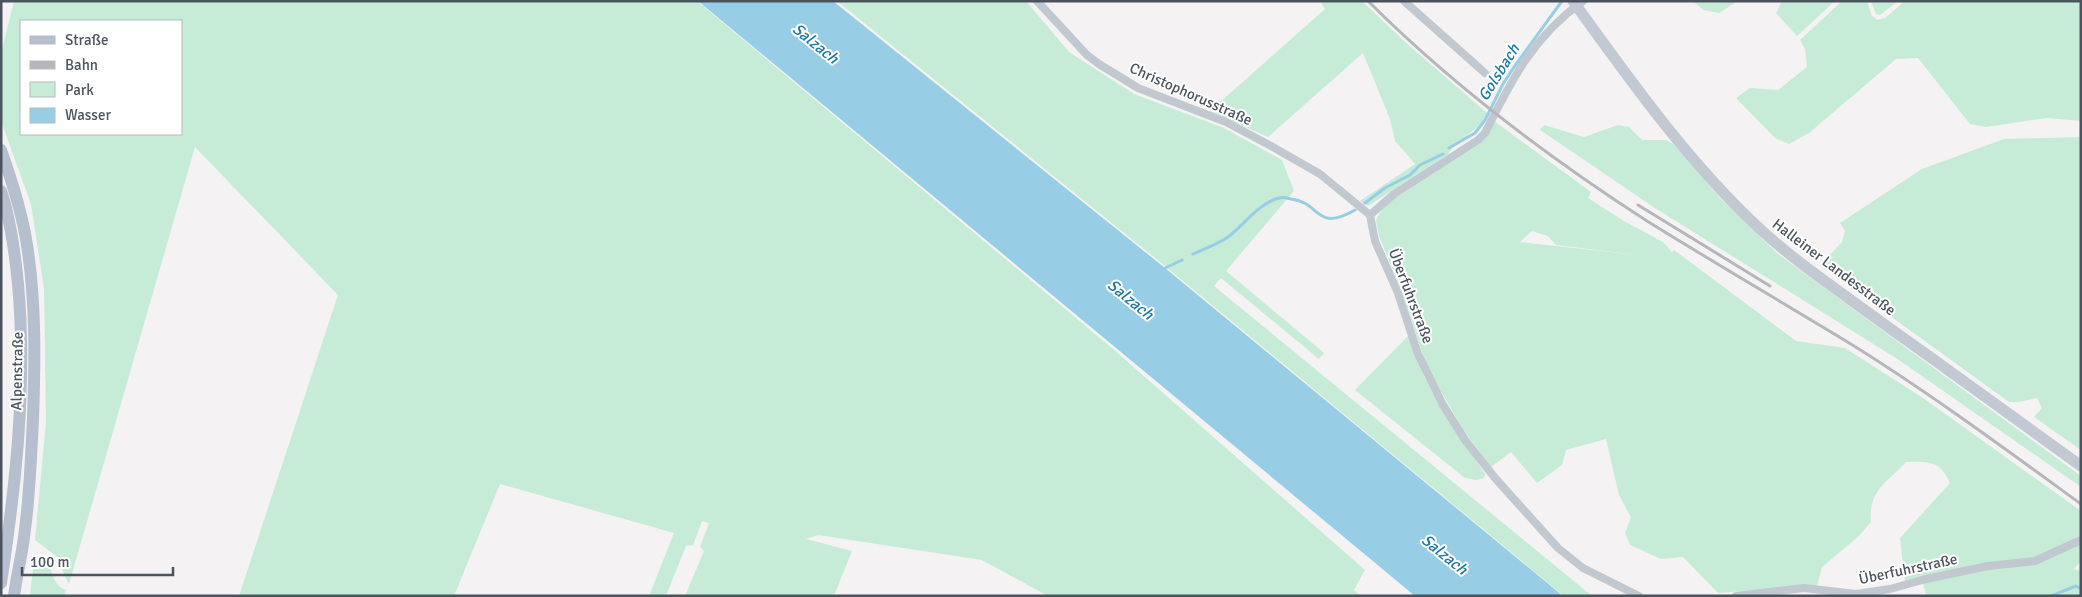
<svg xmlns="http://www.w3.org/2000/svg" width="2082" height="597" viewBox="0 0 2082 597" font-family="Signika,sans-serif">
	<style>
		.green { fill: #c6ecd8; fill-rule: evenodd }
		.water { fill: #97cee5 }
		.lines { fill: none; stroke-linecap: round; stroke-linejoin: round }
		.stream { stroke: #97cee5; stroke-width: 3 }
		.street { stroke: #c1c8cf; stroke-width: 8 }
		.secondary { stroke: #c2c9d3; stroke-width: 11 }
		.primary { stroke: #b5bfce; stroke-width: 12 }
		.rail { stroke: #b5b7bb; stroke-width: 3 }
		.labels { text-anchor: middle; stroke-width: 4; stroke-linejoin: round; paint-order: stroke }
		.street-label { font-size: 15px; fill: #4b535e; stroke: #fff }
		.water-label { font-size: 16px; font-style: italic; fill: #1a79a2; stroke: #fff }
	</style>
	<rect width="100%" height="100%" fill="#f4f2f2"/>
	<path class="green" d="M14,1H697L1113,349L1365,570L1354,590L1361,596H1048L982,560L818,535L806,539L852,551L834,596H685L704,551L700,547L709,523L702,521L693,545L686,546L666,596H649L674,533L500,484L454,596H239L338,295L195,147L69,584L64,575L60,559L35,540L46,422L44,289L31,204L1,121V53ZM21,21H181V134H21Z
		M837,1H1026L1069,52L1134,94L1224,128L1282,160L1294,191L1226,271L1324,353L1319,359L1221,278L1214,286L1592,596H1564L1160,262Z
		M1320,1H1362L1405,42L1487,113C1478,132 1459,138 1447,155L1368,206L1360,201L1415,164L1395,141L1390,119L1363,53L1268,137L1210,111L1325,9Z
		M1693,1H1738L1719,13L1703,10Z
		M1782,1H1835L1797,36L1776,13Z
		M1842,1H1867L1872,16L1877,20L1885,18L1905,1H2081V121L2046,118L1986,127L1970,124L1918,58L1896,59L1809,133L1789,144L1775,138L1736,98L1750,88L1778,90L1807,67L1805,49L1800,40Z
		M1871,1H1898L1880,15L1876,14Z
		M1494,121L1591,192L1588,198L1624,221L1663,242L1672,252L1674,250L1796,341L1845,348L1923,398L2081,511V538L2035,559L1958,569L1905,581L1900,538L1950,483C1941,461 1928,461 1906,462C1887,483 1868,490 1871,522L1859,536L1822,567L1817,586L1718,593L1683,557L1661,559L1630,545L1625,533L1631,517L1619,495L1606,439L1566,450L1562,465L1537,483L1511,452L1491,467L1464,431L1427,367L1402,292L1379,236L1376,220L1384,205L1482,141ZM1532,231L1548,236L1556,245L1637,255L1520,242Z
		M1544,125L1584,137L1618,125L1629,127L1642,140H1666L1673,144L1720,198L1778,254L2081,476V487L1899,360L1655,208L1540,130Z
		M2081,137V450L2034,417L2042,408L2037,398L2018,402H2009L1824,268V261L1842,242L1845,231L1840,223L1922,169L2004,139Z
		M1409,335L1424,376L1438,403L1485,474L1484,478L1476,480L1465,478L1355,390Z
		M2081,542V561L2074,569L2081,571V596H1926L1923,583L1989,569L2021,565Z
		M34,559C52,555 50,577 59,586C61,588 64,589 66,590L64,596H30Z"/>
	<path class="water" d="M698,1H833L1165,268L1563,596H1415Z"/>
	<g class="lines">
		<path class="stream" d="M1449,148L1475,133L1485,120L1503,84L1514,67L1562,1
			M1365,203L1385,188L1410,175L1420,165L1443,154
			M1193,254C1204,249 1218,244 1228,237C1244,225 1259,203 1279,198C1282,197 1287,198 1291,199C1321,202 1315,233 1355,210
			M1163,269L1182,260
			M2051,596L2076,586L2081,589"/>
		<path class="street" d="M1037,1L1087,55L1099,64L1138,88L1226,122L1271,146L1320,174L1370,215
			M1404,1L1485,73
			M1370,215L1375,241L1398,293L1418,354L1443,405L1465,440L1495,478L1558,548L1583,568L1639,596
			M1370,215L1394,194L1478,140L1485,133C1512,79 1533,37 1583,1
			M1736,596L1804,588L1856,594L1890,589L1926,579L1988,566L2035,561L2081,540"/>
		<path class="secondary" d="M1573,1C1630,80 1688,162 1759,228C1799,265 1845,295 1888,327C1953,373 2017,420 2081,466"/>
		<path class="primary" d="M1,150C12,181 22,212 27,245C36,302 35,361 33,419C31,456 30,492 25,529C23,551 17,573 14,596
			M1,191C11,221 15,253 18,284C27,383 16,484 1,583"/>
		<path class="rail" d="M1368,1C1452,85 1548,157 1647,221C1713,262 1780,301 1846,341C1927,391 2004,448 2081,504
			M1638,205L1770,286"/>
	</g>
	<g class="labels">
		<g class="street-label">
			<text transform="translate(1191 94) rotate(24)" y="5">Christophorusstraße</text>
			<text transform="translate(1834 267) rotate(37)" y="5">Halleiner Landesstraße</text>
			<text transform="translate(1411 296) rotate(69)" y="5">Überfuhrstraße</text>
			<text transform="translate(17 371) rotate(-89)" y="5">Alpenstraße</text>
			<text transform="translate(1908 569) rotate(-12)" y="5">Überfuhrstraße</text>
		</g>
		<g class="water-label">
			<text transform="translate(816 43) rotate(39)" y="6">Salzach</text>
			<text transform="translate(1498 72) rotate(-58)" y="6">Golsbach</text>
			<text transform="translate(1131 299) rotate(39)" y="6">Salzach</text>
			<text transform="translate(1445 554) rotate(39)" y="6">Salzach</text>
		</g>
	</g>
	<rect width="2082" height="597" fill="none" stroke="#4b535e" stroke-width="5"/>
	<rect x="20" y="20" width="162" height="115" fill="#ffffff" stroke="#b7babf"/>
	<rect x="30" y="36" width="25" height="8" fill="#b5bfce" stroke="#b7babf"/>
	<text x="65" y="45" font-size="15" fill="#4b535e">Straße</text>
	<rect x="30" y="61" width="25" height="8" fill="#b5b7bb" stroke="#b7babf"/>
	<text x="65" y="70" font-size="15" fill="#4b535e">Bahn</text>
	<rect x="30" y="82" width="25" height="15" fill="#c6ecd8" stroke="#b7babf"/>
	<text x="65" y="95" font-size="15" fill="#4b535e">Park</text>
	<rect x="30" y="108" width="25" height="15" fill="#97cee5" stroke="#b7babf"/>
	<text x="65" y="120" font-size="15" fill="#4b535e">Wasser</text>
	<path d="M22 567v8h151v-8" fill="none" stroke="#4b535e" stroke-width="2.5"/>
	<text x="30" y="567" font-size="15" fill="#4b535e" stroke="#ffffff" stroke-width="4" paint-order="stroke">100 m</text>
</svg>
